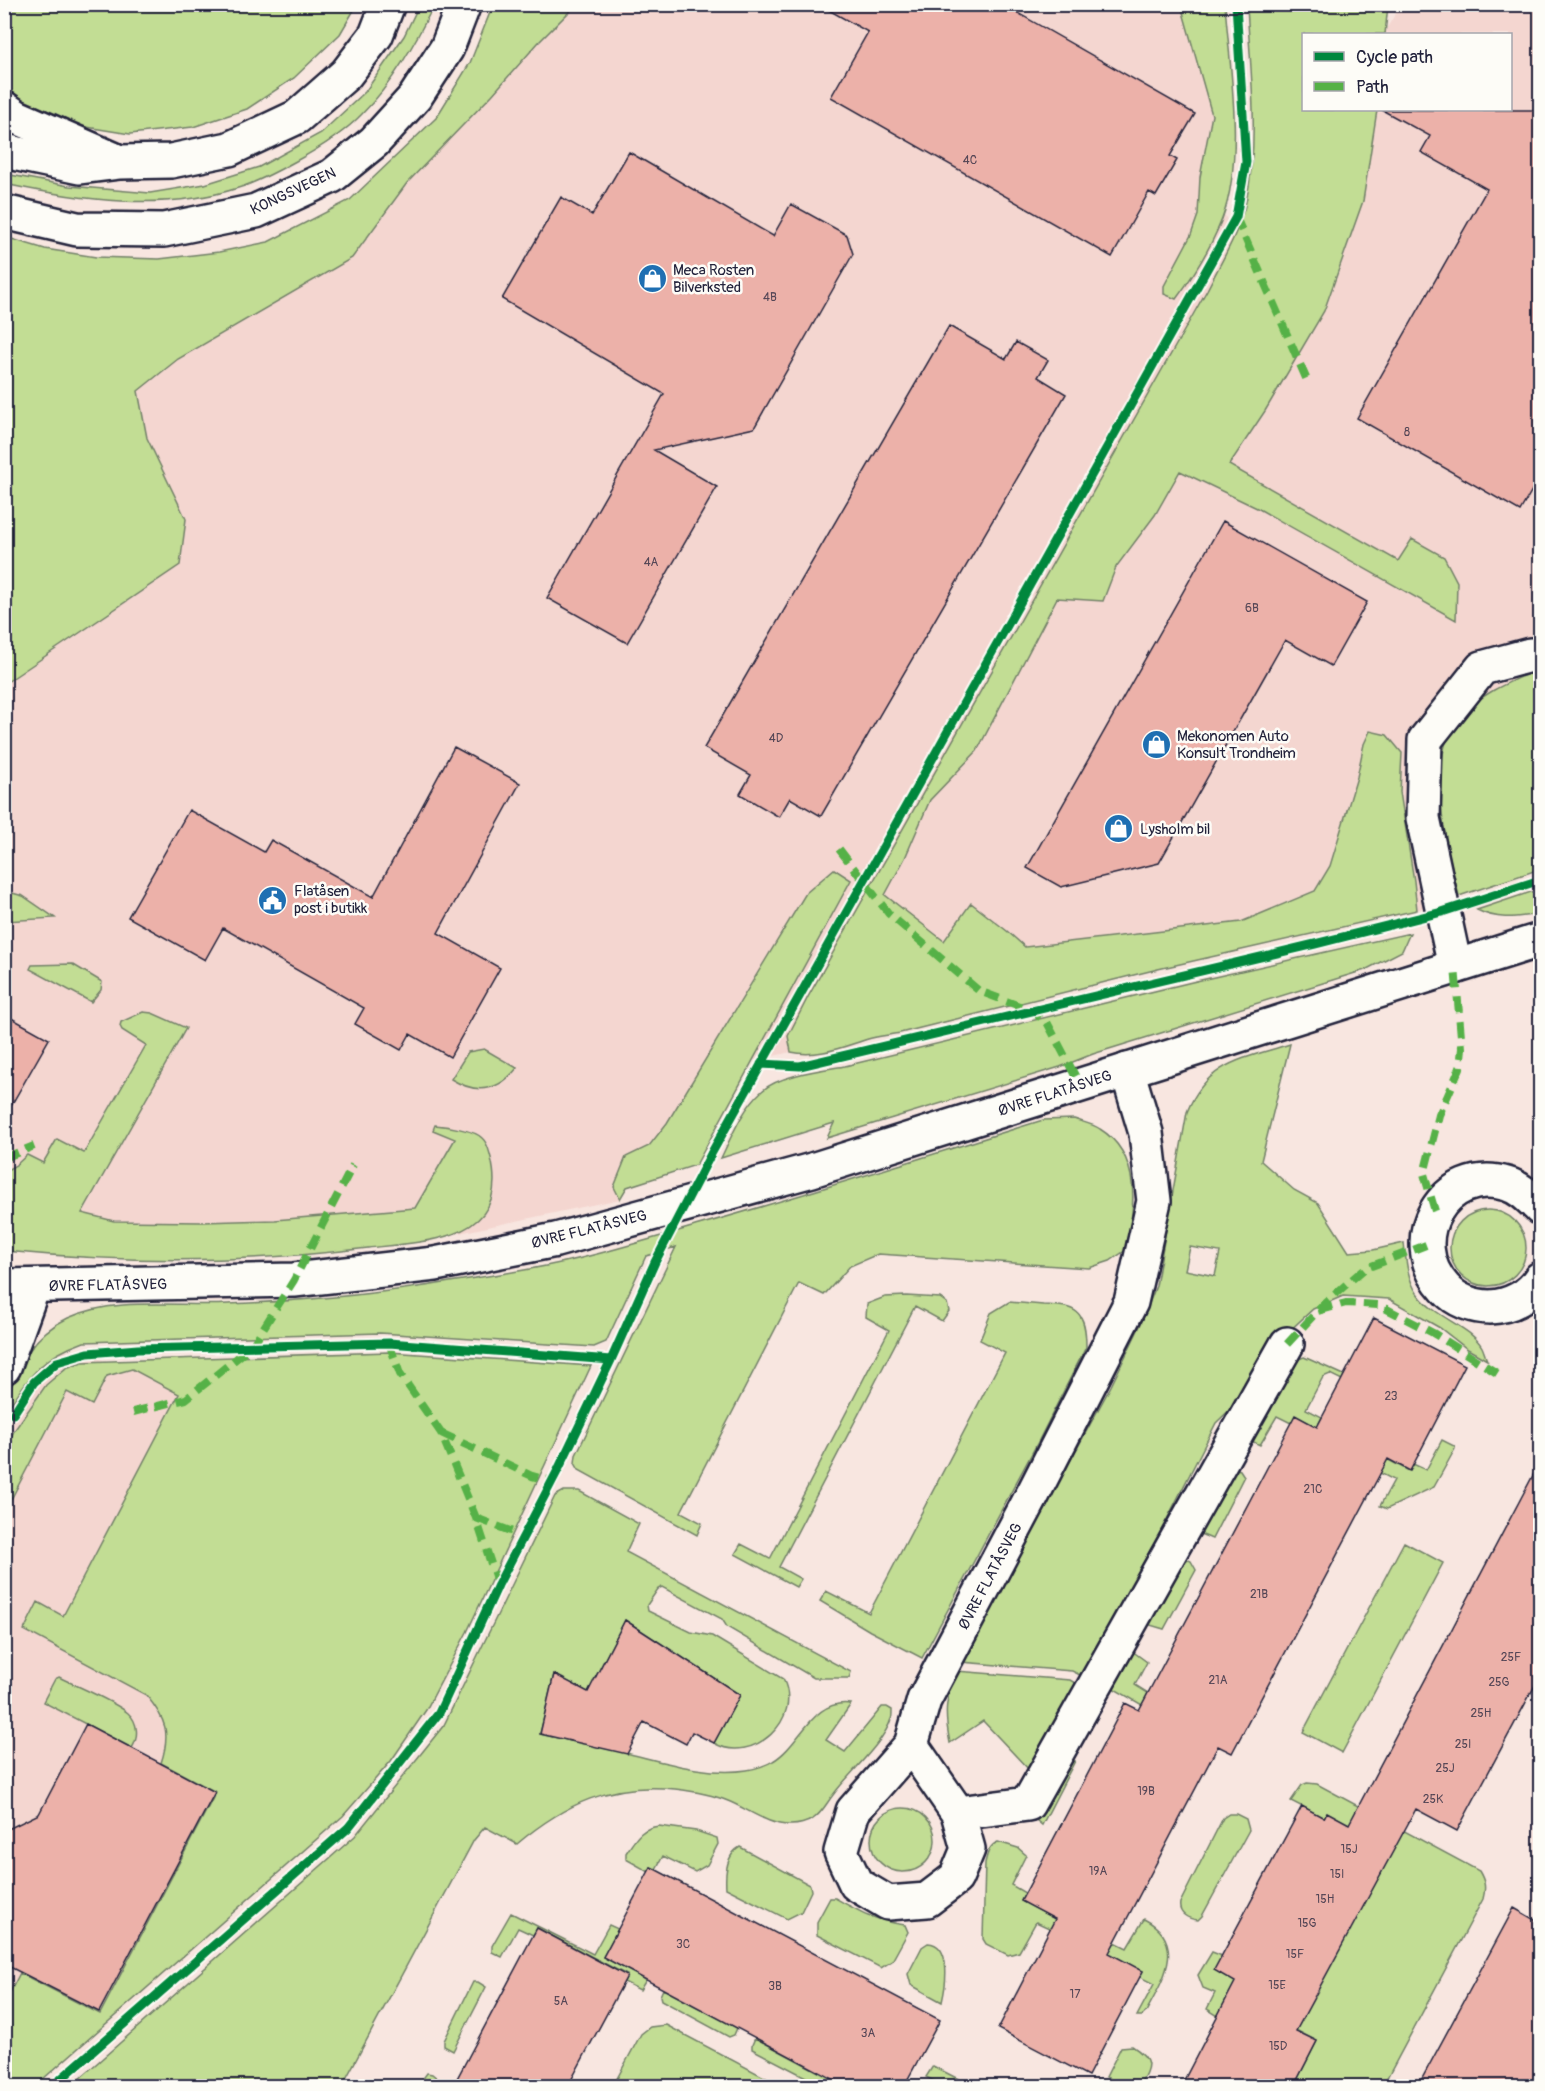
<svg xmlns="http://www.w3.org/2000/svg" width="1545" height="2091" viewBox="0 0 1545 2091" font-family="Pangolin,sans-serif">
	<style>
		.built { fill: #f4d6d0 }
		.green { fill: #c2dd94; stroke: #728068; stroke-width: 1.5; fill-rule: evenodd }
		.building { fill: #ecb1a9; stroke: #22223b; stroke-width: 1.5 }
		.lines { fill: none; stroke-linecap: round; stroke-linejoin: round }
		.minor-casing { stroke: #22223b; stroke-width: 38 }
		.tertiary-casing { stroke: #22223b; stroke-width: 38 }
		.minor { stroke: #fdfcf7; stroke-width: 33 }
		.tertiary { stroke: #fdfcf7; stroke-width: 33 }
		.quiet { stroke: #55b146; stroke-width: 8; stroke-dasharray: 15 8; stroke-linecap: butt }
		.cycleway-casing { stroke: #fdfcf7; stroke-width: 13 }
		.cycleway { stroke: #00873e; stroke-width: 9 }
		.labels { text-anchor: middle; stroke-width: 5; stroke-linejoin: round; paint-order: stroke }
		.number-label { font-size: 12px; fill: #544656 }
		.street-label { font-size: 15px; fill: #22223b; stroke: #fdfcf7 }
		.poi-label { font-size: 15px; fill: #22223b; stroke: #fdfcf7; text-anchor: start }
	</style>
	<rect width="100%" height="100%" fill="#f8e6e0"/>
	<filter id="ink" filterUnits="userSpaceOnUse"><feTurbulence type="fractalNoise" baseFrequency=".0167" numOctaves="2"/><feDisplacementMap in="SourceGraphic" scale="12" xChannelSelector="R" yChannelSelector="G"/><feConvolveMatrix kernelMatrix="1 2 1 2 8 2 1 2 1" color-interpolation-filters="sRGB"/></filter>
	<g filter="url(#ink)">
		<path class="built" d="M574,5H1181L1212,115L1201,177L1214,192L1248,265L1339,110H1510V34H1383L1401,5H1540V869L1417,910L1158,969L900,1033L870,1039L845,1048L805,1055L791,1052L712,1070L627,1187L620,1199L441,1237L398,1244L298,1255L168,1260L108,1258L5,1251L4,681L7,682L186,519L147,438L138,391L178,359L352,258L407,183L492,95L538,43L573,8Z
			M5,1336L108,1361L275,1355L343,1816L35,2086H5Z"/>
		<path class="green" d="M4,5H357L340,34L294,78L247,109L193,127L130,134L74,125L21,100L5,87Z
			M419,5H434C415,43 393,83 362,114C343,134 320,148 296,161C278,171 258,182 238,188C164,212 79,200 5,184V174L69,186L150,193L205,184L259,167L321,133L365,92L404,36Z
			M493,5H574L573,8L538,43L492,95L407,183L352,258L178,359L138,391L147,438L186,519L180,565L7,682L5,681V237L45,249L96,257L159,259L219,252L268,242L350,200L436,118L470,63Z
			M1181,5H1225C1230,70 1245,157 1222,219C1211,247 1194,275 1176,299L1164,294V286L1191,235L1198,215L1200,177L1212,115Z
			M1247,5H1388L1385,34H1304V110H1377L1363,201L1324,311L1265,411L1229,465L1398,561L1412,539L1444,557L1457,582L1456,620L1259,509L1180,471L1155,515L1116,567L1103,601L1057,598L977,751L930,800L905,858L885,895L944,941L971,903L1007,931L1025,947L1241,922L1315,891L1330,866L1357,777L1364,744L1370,731L1387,735L1402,753L1400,792L1414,881L1417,910L1158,969L900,1033C890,1035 878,1036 868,1039C842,1047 818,1058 791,1052L788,1036L808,997L1207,290C1221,262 1239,233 1246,202C1260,139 1250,68 1247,5Z
			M1540,671V869L1459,896C1446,844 1423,760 1461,714C1469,705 1484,696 1494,690C1510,682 1523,674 1540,671Z
			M834,869L851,880L696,1165L627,1187L620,1199L614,1187L626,1157L649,1146L667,1123L806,893Z
			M1540,889V914C1517,917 1499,921 1477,910Z
			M5,891L23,896L55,918L5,921Z
			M1410,933L1402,951L1365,970L1093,1054L1060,1067L827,1138L834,1123L721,1158C732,1135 743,1108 762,1091C779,1075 822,1070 845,1066L1192,982Z
			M72,964L102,982L101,990L91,1002L30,969L32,965Z
			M143,1012L152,1013L186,1028L82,1213L114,1221L202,1222L275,1220L415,1208L455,1139L433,1130L435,1125C445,1126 475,1130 482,1138C488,1143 489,1151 491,1158C500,1195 489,1221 453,1234C428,1243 394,1245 368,1248C248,1263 125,1263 5,1251V1171L16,1165L27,1155L43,1163L57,1139L84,1153L146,1045L122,1030L120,1026L121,1022Z
			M1290,1044L1261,1161L1294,1190L1318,1203L1349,1252L1373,1250L1404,1243C1406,1260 1407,1278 1417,1293C1433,1317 1470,1326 1482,1347C1484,1351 1485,1356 1487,1360L1466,1348L1440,1328L1389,1299L1343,1296L1313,1309L1271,1348L1241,1399L1216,1423L1167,1519L1082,1676L1072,1671L961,1662L1111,1386L1140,1326L1156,1286L1187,1112C1207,1062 1243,1059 1290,1044ZM1190,1247L1220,1252L1215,1276L1185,1270Z
			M484,1049L517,1068C499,1091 477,1095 451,1079L468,1052Z
			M1074,1119C1082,1122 1093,1124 1100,1129C1142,1155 1135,1209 1126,1250L1110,1261L1089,1268L878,1254L850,1266L824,1295L799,1283L681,1512L702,1523L697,1535L579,1470L575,1463L576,1455L676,1247L646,1256L606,1342L594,1347L380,1333L84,1342C39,1358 30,1376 5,1413L4,1405C19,1367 29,1336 68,1318C117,1296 177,1307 228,1304C304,1301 381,1294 456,1281C502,1274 549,1267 593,1255C628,1246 661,1236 695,1226C812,1193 927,1156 1043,1120Z
			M1450 1248a38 38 0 1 1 76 0a38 38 0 1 1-76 0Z
			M906,1296L940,1298L947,1303L949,1311L942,1321L915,1306L779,1567L801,1579L796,1587L735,1554L741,1544L770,1559L889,1330L866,1317L867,1304L885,1297Z
			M1009,1302C1020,1303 1032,1304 1043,1305C1077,1306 1086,1310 1086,1347L1039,1440L922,1658L870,1631L820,1601L826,1591L869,1613L1005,1353L980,1340L991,1313Z
			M389,1352L591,1366L467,1632L426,1710L391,1761L343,1816L35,2086H5V2002L20,1973L100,2014L216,1792L161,1763C171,1733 166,1719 146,1695L24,1630L38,1602L63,1616L179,1394L132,1369L107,1376L92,1405L67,1392L5,1511V1450L14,1431L46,1385L66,1368L82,1362Z
			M1304,1357L1344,1375L1342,1380L1330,1374L1323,1377L1306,1409L1322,1417L1319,1423L1409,1471L1413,1464L1426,1470L1442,1440L1454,1446L1455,1449L1434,1487L1387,1509L1380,1506L1394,1480L1380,1473L1385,1463L1296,1416L1291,1423L1277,1416L1260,1445L1245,1438L1293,1361Z
			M1231,1467L1240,1470L1244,1476L1212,1539L1198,1533Z
			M564,1491H579L639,1524L626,1552L851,1672L849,1678H814L727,1627L722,1619L662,1587L658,1589L647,1605L648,1611L691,1632L712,1636L783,1679C804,1719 752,1766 714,1743L740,1695L625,1620L594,1680L608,1703L554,1674L540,1734C570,1741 600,1747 630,1754C667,1763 709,1776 747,1770C755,1769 767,1765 773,1761C801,1745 812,1698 851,1704L826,1740L845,1752L882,1707H887L892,1710C892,1713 892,1718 891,1719C884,1743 848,1774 833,1795C826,1804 822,1813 813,1819C806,1823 798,1825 791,1825C769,1826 748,1809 728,1801C711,1794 692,1791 675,1789C612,1782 564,1804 517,1844L485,1827L474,1840L342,2086H71L355,1836L444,1725L555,1496Z
			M1404,1542L1443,1563L1342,1753L1303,1732Z
			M1184,1558L1191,1561L1196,1570L1164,1629L1150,1625L1148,1620Z
			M1128,1648L1147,1662L1135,1685L1148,1693L1142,1705L1106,1684Z
			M956,1671L1070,1680L1077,1684L1031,1772L983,1721L950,1743C944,1714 945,1698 956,1671Z
			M59,1677C76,1686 114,1701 128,1713C138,1722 139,1737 132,1748L43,1702L55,1679Z
			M1070,1759L1075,1761L1042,1825L1037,1821V1817Z
			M1307,1783L1317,1784L1479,1871C1485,1881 1486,1888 1483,1899L1383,2086H1294L1317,2041L1251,2007L1226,2000L1218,2016L1207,2009L1215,1993L1203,1988L1198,1975L1212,1952L1222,1956L1393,1848L1327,1812L1324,1818L1291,1801L1302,1785Z
			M871 1840a32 32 0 1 1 64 0a32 32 0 1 1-64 0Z
			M1229,1814H1236L1246,1819L1249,1830L1202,1916L1198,1920C1188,1919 1178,1914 1180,1903L1223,1818Z
			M659,1826L696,1831L717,1838L718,1844L707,1865L695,1872L663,1856L656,1869L651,1867L649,1872L626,1859V1853C636,1838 641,1828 659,1826Z
			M998,1842L1018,1848L1026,1855L1011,1885L1025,1893L1021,1901L1111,1948L1115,1942L1127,1948L1144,1919C1188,1942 1163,1980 1146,2012L1142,2016H1137L1154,1984L1140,1977L1143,1971L1036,1922L1019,1952L1008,1955L986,1944L983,1939L985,1863C987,1855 989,1845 998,1842Z
			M740,1847L810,1885L811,1891L801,1912L787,1919L726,1888C725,1874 726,1855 740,1847Z
			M830,1898H835C860,1912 876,1921 905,1925L908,1932L892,1961L881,1968L817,1935V1922Z
			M511,1913L593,1954L609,1925L618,1929L603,1957L646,1980L640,1990L624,1982L627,1975L537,1928L533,1935L518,1928L502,1957L492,1952V1946Z
			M928,1943C952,1944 946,1985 942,2002L911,1985L908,1974L922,1947Z
			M473,1982H478L486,1987L453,2051L444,2046V2041Z
			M663,1989L737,2028L734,2035L729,2037L661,2000L660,1996Z
			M666,2025L781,2086H613L641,2034L650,2027Z
			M755,2038L830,2078L823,2086L752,2049V2045Z
			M1132,2046C1154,2060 1150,2066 1139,2086H1125L1106,2077L1121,2047Z
			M933,2066L972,2086H944L926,2077Z
			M427,2073L432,2074L438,2079L434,2086H421L424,2077Z"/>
		<path class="building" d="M818,4H1002L1195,114L1170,156L1177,160L1156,196L1149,192L1112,257L831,97L868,32Z
			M1382,110H1540V476L1520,511L1357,418L1487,189L1421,152L1430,136Z
			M629,152L773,236L791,204L847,235L853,254L754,428L654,450L717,487L627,643L547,598L664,394L502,299L561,197L592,215Z
			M949,326L1006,359L1016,342L1048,360L1038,377L1066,394L821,816L790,798L779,817L740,794L751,775L704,748Z
			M1223,521L1367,602L1331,666L1285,640L1159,863L1061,887L1027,868Z
			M454,747L520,783L438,933L500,968L450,1057L410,1034L401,1050L355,1024L364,1008L223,928L205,960L128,917L189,810L264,852L271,840L373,897Z
			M4,1014L49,1039L4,1118Z
			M1374,1318L1465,1365L1410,1471L1388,1459L1232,1753L1218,1746L1109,1953L1143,1971L1088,2076L998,2029L1055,1919L1021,1901L1125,1703L1139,1710L1295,1415L1317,1427Z
			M1540,1462V1676L1457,1831L1416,1809L1296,2031L1317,2041L1294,2086H1181L1235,1982L1214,1970L1302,1806L1324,1818L1327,1812L1349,1824Z
			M625,1620L740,1695L714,1743L692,1732L686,1744L644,1722L627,1754L540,1734L554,1674L588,1692Z
			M86,1724L215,1792L99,2012L4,1964V1831L39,1814Z
			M651,1867L940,2020L904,2086H846L603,1957Z
			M1514,1908L1540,1923V2074L1534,2086H1418Z
			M537,1928L627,1976L568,2086H453Z"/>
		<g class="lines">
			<defs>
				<path id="minor" d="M1455,967L1423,818L1425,740L1482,668L1530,655H1540
					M1540,1208C1531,1199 1521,1188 1507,1184C1444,1165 1401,1241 1445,1288C1456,1301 1474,1307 1490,1307C1510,1306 1530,1296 1540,1279
					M4,1367L33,1287
					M911,1745L958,1813L968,1849L956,1878L927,1900L888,1903L856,1884L841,1852L853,1811L911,1745L924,1700L1032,1496L1131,1302L1154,1201L1146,1133L1127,1070
					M958,1813L1028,1804L1287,1344"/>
				<path id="tertiary" d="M4,108L17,117L113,159
					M4,151L80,167L120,162L171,161L229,149L297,117L346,74L376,35L388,4
					M4,212L77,229L164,230L256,211L332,176L374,142L415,97L447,48L464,4
					M4,1286L294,1280L435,1264L556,1240L812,1170L1540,940"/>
			</defs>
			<use href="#minor" class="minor-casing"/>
			<use href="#tertiary" class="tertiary-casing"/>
			<use href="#minor" class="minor"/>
			<use href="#tertiary" class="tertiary"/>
			<path class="quiet" d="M1236,217L1309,385
				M839,849L889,914L979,991L1030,1010L1047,1022L1080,1085
				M4,1158L34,1146
				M1435,1211L1424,1174L1439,1115L1460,1068L1462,1048L1455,967
				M1318,1311L1346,1303L1379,1305L1433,1333L1503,1377
				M389,1343L400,1374L441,1433L476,1518L498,1585
				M1287,1344L1325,1303L1364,1269L1426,1245
				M133,1412L186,1399L252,1346L294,1280L353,1165
				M441,1433L532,1476L552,1481
				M476,1518L523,1536"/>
			<defs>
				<path id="cycleway" d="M761,1064L800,1066L1315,944L1442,912L1540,880
					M13,1414L34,1382L57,1362L88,1353L138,1349L389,1343L611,1360
					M53,2086L348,1828L439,1713L498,1585L559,1468L611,1360L655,1262L711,1154L1236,217L1246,162L1236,4"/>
			</defs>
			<use href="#cycleway" class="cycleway-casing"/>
			<use href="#cycleway" class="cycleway"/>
		</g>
	</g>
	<defs>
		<symbol id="shop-disc" viewBox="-11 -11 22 22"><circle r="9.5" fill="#1f6fb2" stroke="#fdfcf7"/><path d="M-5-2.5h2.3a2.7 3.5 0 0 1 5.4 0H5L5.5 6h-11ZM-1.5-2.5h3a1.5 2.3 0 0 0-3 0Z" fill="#fff"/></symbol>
		<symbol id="civic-disc" viewBox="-11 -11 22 22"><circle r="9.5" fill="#1f6fb2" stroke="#fdfcf7"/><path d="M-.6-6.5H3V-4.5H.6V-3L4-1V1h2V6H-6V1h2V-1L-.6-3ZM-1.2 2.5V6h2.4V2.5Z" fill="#fff"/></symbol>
	</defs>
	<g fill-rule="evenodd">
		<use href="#shop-disc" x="636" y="262" width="33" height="33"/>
		<use href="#shop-disc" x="1140" y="728" width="33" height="33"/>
		<use href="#shop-disc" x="1102" y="812" width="33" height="33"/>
		<use href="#civic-disc" x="256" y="884" width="33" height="33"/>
	</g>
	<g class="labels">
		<g class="number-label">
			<text x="970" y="164">4C</text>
			<text x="770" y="301">4B</text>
			<text x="1407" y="436">8</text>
			<text x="651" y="566">4A</text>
			<text x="1252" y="612">6B</text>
			<text x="776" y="742">4D</text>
			<text x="1391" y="1400">23</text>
			<text x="1313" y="1493">21C</text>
			<text x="1259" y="1598">21B</text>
			<text x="1511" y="1661">25F</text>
			<text x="1218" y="1684">21A</text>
			<text x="1499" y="1686">25G</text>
			<text x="1481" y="1717">25H</text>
			<text x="1463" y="1748">25I</text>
			<text x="1445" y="1772">25J</text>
			<text x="1146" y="1795">19B</text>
			<text x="1433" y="1803">25K</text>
			<text x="1349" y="1853">15J</text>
			<text x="1098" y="1875">19A</text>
			<text x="1337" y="1878">15I</text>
			<text x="1325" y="1903">15H</text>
			<text x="1307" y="1927">15G</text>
			<text x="683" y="1948">3C</text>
			<text x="1295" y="1958">15F</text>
			<text x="1277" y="1989">15E</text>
			<text x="775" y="1990">3B</text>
			<text x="1075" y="1998">17</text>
			<text x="561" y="2005">5A</text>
			<text x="868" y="2037">3A</text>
			<text x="1278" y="2050">15D</text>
		</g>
		<g class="street-label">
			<text transform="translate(293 191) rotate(-25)" y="5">KONGSVEGEN</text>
			<text transform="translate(1055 1093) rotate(-18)" y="5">ØVRE FLATÅSVEG</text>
			<text transform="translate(589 1229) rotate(-14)" y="5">ØVRE FLATÅSVEG</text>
			<text transform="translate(108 1285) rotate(-1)" y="5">ØVRE FLATÅSVEG</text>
			<text transform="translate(990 1576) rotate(-62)" y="5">ØVRE FLATÅSVEG</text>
		</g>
		<g class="poi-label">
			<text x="673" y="275">Meca Rosten<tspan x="673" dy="17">Bilverksted</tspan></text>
			<text x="1177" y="741">Mekonomen Auto<tspan x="1177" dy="17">Konsult Trondheim</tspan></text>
			<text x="1140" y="834">Lysholm bil</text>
			<text x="294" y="896">Flatåsen<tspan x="294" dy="17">post i butikk</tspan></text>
		</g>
	</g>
	<rect width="1545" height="2091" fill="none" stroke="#fdfcf7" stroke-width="24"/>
	<rect x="12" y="12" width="1521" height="2067" fill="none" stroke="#22223b" stroke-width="2" filter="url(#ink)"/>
	<rect x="1302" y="33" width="210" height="78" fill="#fdfcf7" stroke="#a5a5ac" stroke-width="1.5"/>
	<rect x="1314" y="52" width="30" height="9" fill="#00873e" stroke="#a5a5ac" stroke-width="1.5"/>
	<text x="1356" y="63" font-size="18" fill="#22223b">Cycle path</text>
	<rect x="1314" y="82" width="30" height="9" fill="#55b146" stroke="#a5a5ac" stroke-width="1.5"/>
	<text x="1356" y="93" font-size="18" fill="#22223b">Path</text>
</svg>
